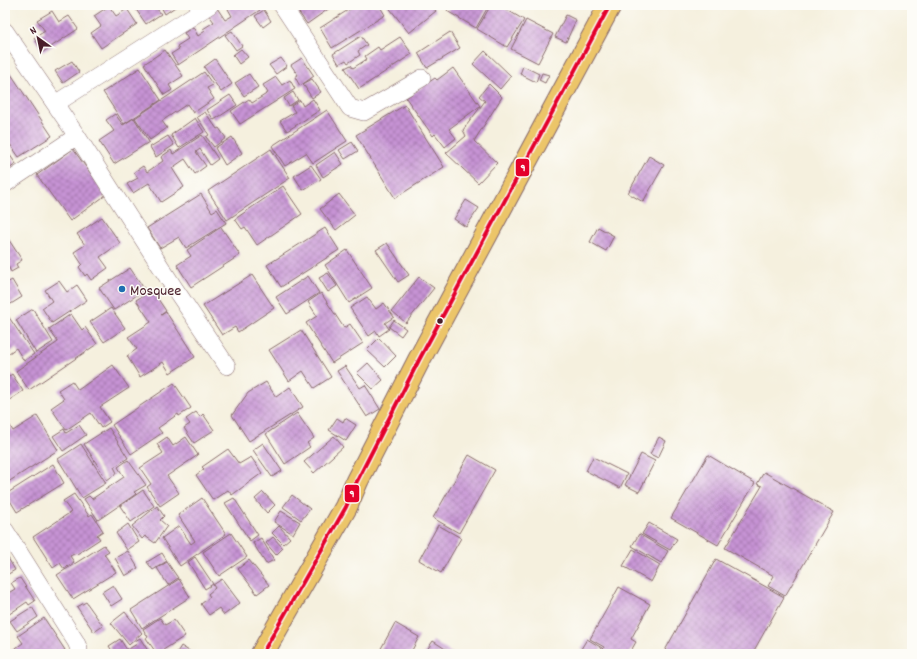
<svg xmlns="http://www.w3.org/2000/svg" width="917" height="659" viewBox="0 0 917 659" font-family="Dekko,sans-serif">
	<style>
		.building { fill: url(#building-cross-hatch) }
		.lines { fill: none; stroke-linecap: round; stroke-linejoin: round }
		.minor-casing { stroke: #86686a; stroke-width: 18 }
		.primary-casing { stroke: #86686a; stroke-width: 24 }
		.minor { stroke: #fff; stroke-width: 17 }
		.primary { stroke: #ecc569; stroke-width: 22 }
		.bus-1-casing { stroke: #fdfcf7; stroke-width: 7 }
		.bus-1 { stroke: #e4002b; stroke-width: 4 }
		.poi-dot { fill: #1f6fb2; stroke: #fdfcf7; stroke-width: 1.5 }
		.bus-dot { fill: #4a1f2b; stroke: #fdfcf7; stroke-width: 1.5 }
		.labels { text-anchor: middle; stroke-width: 3; stroke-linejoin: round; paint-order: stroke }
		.poi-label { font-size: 16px; fill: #4a1f2b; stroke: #fdfcf7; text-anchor: start }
		.line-badge { stroke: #fdfcf7; stroke-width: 1.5 }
		.badge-label { font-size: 11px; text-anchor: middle; font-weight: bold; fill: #fff }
	</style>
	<defs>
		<pattern id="building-cross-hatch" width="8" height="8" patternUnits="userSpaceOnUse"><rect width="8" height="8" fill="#c693d4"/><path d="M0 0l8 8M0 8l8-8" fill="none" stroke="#a377ac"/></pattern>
	</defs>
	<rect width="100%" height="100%" fill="#fdfcf7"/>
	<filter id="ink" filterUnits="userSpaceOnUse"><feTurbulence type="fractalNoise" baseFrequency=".025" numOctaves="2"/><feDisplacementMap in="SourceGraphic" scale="8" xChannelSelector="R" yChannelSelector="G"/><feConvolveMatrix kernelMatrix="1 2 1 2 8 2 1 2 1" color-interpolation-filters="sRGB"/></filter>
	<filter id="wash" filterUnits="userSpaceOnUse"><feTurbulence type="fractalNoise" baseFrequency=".012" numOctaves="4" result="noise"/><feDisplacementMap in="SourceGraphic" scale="16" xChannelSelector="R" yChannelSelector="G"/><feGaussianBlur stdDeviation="0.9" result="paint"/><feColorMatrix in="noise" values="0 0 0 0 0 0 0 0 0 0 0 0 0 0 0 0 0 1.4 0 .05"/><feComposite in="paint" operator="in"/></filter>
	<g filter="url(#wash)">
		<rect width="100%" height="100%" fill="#f5f0de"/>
		<g id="blocks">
			<path class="building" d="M133,5H154L161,14L146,24Z
				M160,5H178L165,14Z
				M233,5H256L260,10L178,65L171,54L179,49L177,46L188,39L184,33L193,27L198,36L205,31L203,29L214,22L208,14L217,8L225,20L232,16L228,9Z
				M305,5H334L307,24L297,10Z
				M356,5H379L385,15L332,48L320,28Z
				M387,5H431L436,11L409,33Z
				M451,5H489L476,28L447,11Z
				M491,5H499L524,20L507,47L477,29Z
				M109,6L116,16L127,9L137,24L101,48L91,33L101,26L94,16Z
				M264,10L271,21L263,27L255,16Z
				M52,11L59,22L69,16L78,29L43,52L34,38L45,31L37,20Z
				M566,15L576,20L566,42L555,37Z
				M526,20L553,34L538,63L511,49Z
				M232,31L242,46L236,50L225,35Z
				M450,32L460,48L427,68L418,53Z
				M361,36L367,45L358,51L360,55L348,63L346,60L339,64L333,54Z
				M400,37L412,54L359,89L345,68L351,65L353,68L367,59L365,56L378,47L380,50Z
				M241,49L248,57L239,64L233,55Z
				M165,50L183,76L169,85L172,90L164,95L144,64Z
				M485,51L511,76L500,89L473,64Z
				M281,58L287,66L276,74L269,65Z
				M302,58L314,76L300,86L295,77L298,75L291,65Z
				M215,59L232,84L221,92L204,67Z
				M72,61L79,72L63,83L55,71Z
				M5,65L52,136L19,157L5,137Z
				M523,66L539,74L536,82L520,74Z
				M140,68L161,100L124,124L103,92Z
				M453,68L480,106L449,129L456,138L445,147L435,134L433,136L406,98L435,78L437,80Z
				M204,72L213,85L207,88L214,99L193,113L187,104L162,121L167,128L150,140L135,118Z
				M542,73L549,75L545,83L539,80Z
				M249,74L258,87L244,96L235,83Z
				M276,77L282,85L290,80L295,89L240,124L231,111L249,99L252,103L268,93L263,85Z
				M312,79L321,92L312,98L303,84Z
				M489,84L502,97L474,141L497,163L478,183L446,153L466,136L463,130L485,101L479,96Z
				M293,92L298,100L289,106L284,98Z
				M230,95L237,105L214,120L207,110Z
				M313,99L320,110L287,131L280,121L295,112L291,106L300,100L303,106Z
				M405,105L444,167L395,198L356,135Z
				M327,110L347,141L313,163L306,153L285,166L272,146Z
				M205,112L217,129L219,128L226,138L214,147L206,137L209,135L197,117Z
				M115,114L123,125L134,118L149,142L114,164L99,141L114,131L106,120Z
				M195,118L204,132L179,148L171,135Z
				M202,135L218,159L210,165L200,149L196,152L206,166L195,174L185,159L172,168L184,187L161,202L149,183L133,193L127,184L138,178L134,172L143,166L147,172L163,161L161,157L171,150L173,154Z
				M168,136L174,145L156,157L150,147Z
				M232,137L242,153L225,165L215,148Z
				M352,142L358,151L345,159L339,150Z
				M5,148L16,164L5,172Z
				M73,149L106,195L70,221L37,175Z
				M271,149L290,178L227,220L208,191Z
				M335,152L343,164L323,177L316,165Z
				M649,156L664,165L643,202L628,193Z
				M311,165L321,179L303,190L294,176Z
				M283,186L302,214L257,245L245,227L242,229L235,219Z
				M201,194L212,212L217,209L226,223L186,248L179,237L160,248L147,228Z
				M339,194L355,215L336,230L320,209Z
				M466,200L479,208L466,227L454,219Z
				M102,217L120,243L100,257L108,268L91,280L87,274L85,276L79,267L82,264L74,252L85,245L77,234Z
				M221,227L240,255L191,287L177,265L191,256L187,250Z
				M598,227L614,236L606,251L590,242Z
				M325,228L339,250L281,287L267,265Z
				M5,234L22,260L16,264L18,268L11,272L8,266L5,268Z
				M387,243L409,275L398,282L376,250Z
				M347,250L372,288L349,303L325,265Z
				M130,268L145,290L114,310L99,288Z
				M328,273L337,286L328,292L319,278Z
				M252,275L274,308L238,332L235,327L222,335L203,306Z
				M308,276L319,293L287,314L276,297Z
				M419,277L434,288L406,323L392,311Z
				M12,280L22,297L6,307L5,284Z
				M59,281L67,292L77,285L87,300L52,323L42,308L52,301L45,290Z
				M152,290L166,311L161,315L166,312L195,357L170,373L163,362L140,377L127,356L137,349L128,337L151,322L136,300Z
				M321,293L344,328L350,324L363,343L332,363L306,323L317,316L308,302Z
				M367,297L376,309L384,303L394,317L385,323L389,329L379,336L376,331L369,336L350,308Z
				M111,308L125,328L104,342L90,322Z
				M33,309L53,342L36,353L16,320Z
				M71,314L82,330L85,327L97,344L29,390L16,371L58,342L49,329Z
				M8,316L34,354L24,361L16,348L5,356V318Z
				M394,320L406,329L401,336L389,327Z
				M301,330L331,377L314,388L303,371L289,381L269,350Z
				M379,338L396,356L385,367L367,350Z
				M368,363L383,380L373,389L357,373Z
				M113,365L129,388L100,407L110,422L101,428L91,413L66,430L51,408L64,399L58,390L72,381L78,390Z
				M345,366L360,388L365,385L380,409L367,417L337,371Z
				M12,374L23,391L5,403V379Z
				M266,382L276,397L290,387L303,407L249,441L232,415L248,393Z
				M174,383L191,408L179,416L178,414L158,428L162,433L131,454L112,425Z
				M196,412L200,417L203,414L214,430L194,443L184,428L190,424L186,419Z
				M297,413L314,438L307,443L310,447L285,464L266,434Z
				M37,416L58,450L5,484V418L13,431Z
				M337,418L343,422L345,418L356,425L346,441L329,430Z
				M79,425L86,435L63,451L53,436L64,429L66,433Z
				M109,428L128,458L114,467L117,473L107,480L84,444Z
				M334,436L343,447L314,473L304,462Z
				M167,437L173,446L186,437L198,455L167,476L179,493L160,506L147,487L151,484L140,468L163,453L157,444Z
				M659,437L666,441L658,458L650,454Z
				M263,443L282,471L272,477L253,450Z
				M81,444L106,483L82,498L58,459Z
				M228,449L239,464L251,457L262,473L232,495L228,490L213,500L196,475L204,469L202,467Z
				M641,454L655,461L639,492L625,485Z
				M469,455L495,470L459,533L433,518Z
				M708,455L755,483L718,545L671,518Z
				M593,457L627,474L620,488L586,471Z
				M128,460L146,485L134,492L136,494L98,520L84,499L89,496L92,499L124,477L118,467Z
				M53,464L64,483L17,512L6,494Z
				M764,472L834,512L785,596L768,586L774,576L725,548L762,486L757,484Z
				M143,490L154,506L131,522L120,506Z
				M263,492L275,505L267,513L255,499Z
				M74,494L89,516L92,514L103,531L97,535L100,539L77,554L76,553L70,556L74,562L64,569L60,563L53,568L33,537L71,512L63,501Z
				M292,495L310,509L301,520L283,507Z
				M202,498L226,534L180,566L162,538L179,526L191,544L195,541L178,515Z
				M234,498L258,535L250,541L225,503Z
				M157,506L164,516L160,520L167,526L155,543L145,536L142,539L132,526Z
				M281,511L300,522L293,534L274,522Z
				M649,523L677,539L670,550L642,534Z
				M128,524L139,542L127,550L116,533Z
				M438,525L461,538L441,573L419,560Z
				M279,526L290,538L283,544L272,533Z
				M231,533L247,557L219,576L203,552Z
				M639,534L668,551L661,563L632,546Z
				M273,537L283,548L276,555L266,543Z
				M261,538L274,560L266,564L253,543Z
				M104,545L109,551L104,554L116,572L73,599L57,575Z
				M633,549L660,565L651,582L623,566Z
				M128,551L138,568L125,576L115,558Z
				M5,553L15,570L5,576Z
				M162,553L167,561L153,570L147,562Z
				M195,557L213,584L205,589L188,562Z
				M716,559L784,597L752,654H663Z
				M249,560L269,585L257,594L238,569Z
				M167,562L178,578L168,585L157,568Z
				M20,578L35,601L29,605L27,602L5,617V595L15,589L11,583Z
				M179,579L190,597L142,628L131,610Z
				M222,579L240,603L224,615L219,608L209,615L201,604L210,597L208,594L215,588L213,585Z
				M113,585L122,599L111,606L102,592Z
				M619,587L650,604L631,639L636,642L629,654H612L603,650L604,647L590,639Z
				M86,602L103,626L94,632L77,607Z
				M32,607L38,617L17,631L10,621Z
				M125,612L142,633L129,645L111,623Z
				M44,618L65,650L59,654H7L23,643L18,636Z
				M160,618L165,625L174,620L185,636L157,654L146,638L148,637L143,629Z
				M395,623L419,637L410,654H378Z
				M140,638L150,654H114L109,646L120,639L127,650L137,644L135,641Z
				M587,639L602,648L599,654H591L581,649Z
				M433,641L453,654H424Z
				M181,646L194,654H176Z"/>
		</g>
	</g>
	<g filter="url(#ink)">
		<use href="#blocks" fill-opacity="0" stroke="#86686a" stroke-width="1"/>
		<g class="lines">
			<defs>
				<path id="minor" d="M282,5L350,108L364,112L422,78
					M5,31L77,136
					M55,104L210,5
					M5,184L77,136L175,289L227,366
					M5,530L76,642L79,649L78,654"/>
				<path id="primary" d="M262,654L346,507L357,481L419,360L610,5"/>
			</defs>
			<use href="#minor" class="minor-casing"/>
			<use href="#primary" class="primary-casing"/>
			<use href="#minor" class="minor"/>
			<use href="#primary" class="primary"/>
			<defs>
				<path id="bus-1" d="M262,654L346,507L357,481L419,360L610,5"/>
			</defs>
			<use href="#bus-1" class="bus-1-casing"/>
			<use href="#bus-1" class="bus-1"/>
		</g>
	</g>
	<circle class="poi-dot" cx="122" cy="289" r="4"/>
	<circle class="bus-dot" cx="440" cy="321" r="3.5"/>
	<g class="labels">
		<g class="poi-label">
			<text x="130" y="295">Mosquee</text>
		</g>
	</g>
	<g class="line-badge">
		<rect x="515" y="158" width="15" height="19" rx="4" fill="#e4002b"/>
		<rect x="344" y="484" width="16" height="19" rx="4" fill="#e4002b"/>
	</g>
	<g class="badge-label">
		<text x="523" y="171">9</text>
		<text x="352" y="497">9</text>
	</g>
	<rect width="917" height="659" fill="none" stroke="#fdfcf7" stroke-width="20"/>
	<g transform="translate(38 38) rotate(327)" stroke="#fdfcf7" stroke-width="3" paint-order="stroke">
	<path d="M0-3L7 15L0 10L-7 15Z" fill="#4a1f2b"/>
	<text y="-6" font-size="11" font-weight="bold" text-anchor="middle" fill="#4a1f2b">N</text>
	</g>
</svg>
